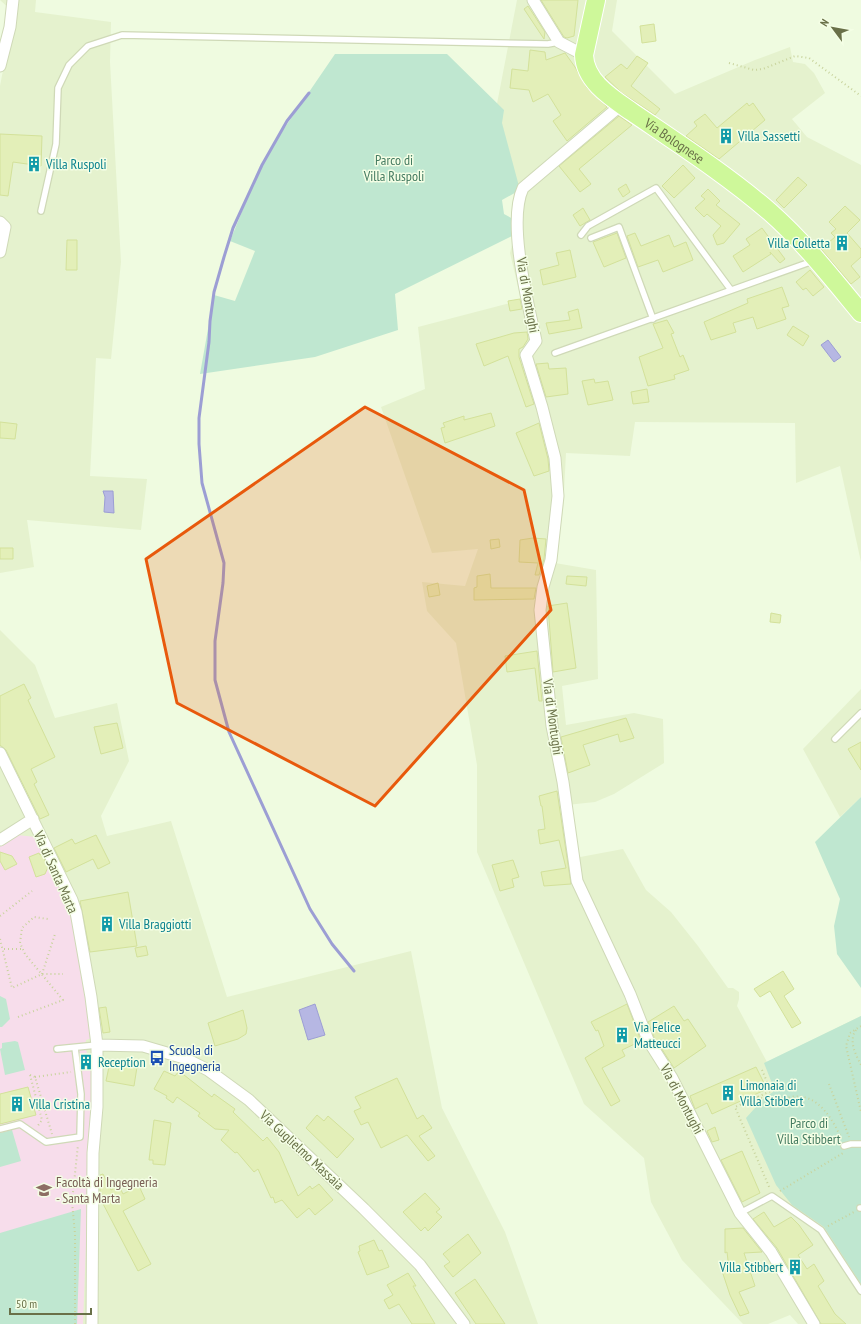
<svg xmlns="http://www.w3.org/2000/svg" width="861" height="1324" viewBox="0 0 861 1324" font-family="'PT Sans Narrow',sans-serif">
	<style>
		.residential { fill: #e5f2ce }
		.education { fill: #f7ddeb }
		.green { fill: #bfe7d0 }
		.water { fill: #b6b7e3; stroke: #9c9ed4 }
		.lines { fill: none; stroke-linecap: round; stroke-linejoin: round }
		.stream { stroke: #9c9ed4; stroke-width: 3 }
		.building { fill: #e3efb8; stroke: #d3e19a }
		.service-casing { stroke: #cfd9b7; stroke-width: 8 }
		.minor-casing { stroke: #cfd9b7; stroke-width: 13 }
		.primary-casing { stroke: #fff; stroke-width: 20 }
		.path { stroke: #c8d39c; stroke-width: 2; stroke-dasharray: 1 3; stroke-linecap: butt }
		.service { stroke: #fff; stroke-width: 5.5 }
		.minor { stroke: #fff; stroke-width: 11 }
		.primary { stroke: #cef89a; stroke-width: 18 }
		.marked { fill: #e8590c; fill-opacity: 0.2; stroke: #e8590c; stroke-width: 3; stroke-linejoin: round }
		.labels { text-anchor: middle; stroke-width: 3; stroke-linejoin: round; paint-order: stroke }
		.culture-label { font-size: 14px; fill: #0d838f; stroke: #f4fee5; text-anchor: start }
		.street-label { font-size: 14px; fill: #697048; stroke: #f4fee5 }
		.park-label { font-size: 14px; fill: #447b61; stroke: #f4fee5 }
		.transit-label { font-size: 14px; fill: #164399; stroke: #f4fee5; text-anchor: start }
		.education-label { font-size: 14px; fill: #785e54; stroke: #f4fee5; text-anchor: start }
	</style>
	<rect width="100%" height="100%" fill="#effbe0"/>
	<path class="residential" d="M0,0H36L35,12L111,22L110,62L121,262L111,359L96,358L90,476L147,479L141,530L27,520L34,567L0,573V86L14,13Z
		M517,0H617L612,31L675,94L755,60L790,47L793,62L805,64L814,73L825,93L792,119L807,137L861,165V562L840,466L796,483L795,423L635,422L630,456L566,453L563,510L555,563L596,570L598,679L562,686L566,725L634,713L663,719L664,763L614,794L595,802L567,805L575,858L623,849L646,890L671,912L698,946L728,988H733L739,992V999L737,1006L767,1062L861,1016V1324H798L790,1315L768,1324H743L682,1260L651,1202L644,1158L584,1104L477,852V765L456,643L427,611L422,582L465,586L478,549L432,553L381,407L425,389L418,327L521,300L510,253L514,237L517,185L496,109Z
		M0,630L35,665L55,718L117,703L129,761L101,816L107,836L171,821L227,997L411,951L442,1108L505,1232L538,1324H0Z
		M861,689V797L840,817L803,749Z"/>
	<path class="education" d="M17,835L36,837L72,913L92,1038L86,1040L85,1047L87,1053L93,1055L83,1324H0V846Z"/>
	<path class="green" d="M335,54H447L504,110L502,123L520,190L502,200L504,214L515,220L516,234L395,294L398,330L315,357L200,374L214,295L235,301L255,251L230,241L256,177L279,136Z
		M861,797V988L837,954L834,926L840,899L815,842Z
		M0,996L6,999L10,1019L2,1027H0Z
		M861,1016V1284L824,1227L792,1205L776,1185L746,1118L764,1098L773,1092V1086L764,1063Z
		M15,1041L18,1042L25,1070L5,1075L0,1049L2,1048V1043Z
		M12,1130L21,1161L0,1167V1133Z
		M81,1209L77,1324H0V1233Z"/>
	<path class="water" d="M828,340L841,357L834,362L821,345Z
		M103,491H113L114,513L104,512L105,497Z
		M315,1004L325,1035L308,1040L299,1010Z"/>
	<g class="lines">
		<path class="stream" d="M309,93L287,121L262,165L233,228L224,257L214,292L210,321L209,342L199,418V444L202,483L224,563L223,583L215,641V680L229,732L310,909L332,944L354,971"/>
	</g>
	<path class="building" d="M541,0H578L574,36L567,38L564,37Z
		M528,6L545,32L544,39L524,9Z
		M654,24L656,41L642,43L640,26Z
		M530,50L545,52L546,60L565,53L575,67L587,88L607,107L567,141L553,121L561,115L548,94L533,102L529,90L510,88L512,69L528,71Z
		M637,56L648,63L631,86L660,109L655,115L622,93L605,77L621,64L627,69Z
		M747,103L749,106L753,103L765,120L719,159L686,136L697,126L694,122L705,114L717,128Z
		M619,116L632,125L579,169L591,184L580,192L559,166Z
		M0,134L42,136L41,166L13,162L8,196L0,195Z
		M683,165L695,178L674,198L662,186Z
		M798,177L807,185L784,208L776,200Z
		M626,184L630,192L623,197L618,189Z
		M708,189L720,201L716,205L740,224L724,243L717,245L713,235L721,226L707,214L704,217L695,208L705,199L701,196Z
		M845,206L860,220L847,233L861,249V257L851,266L860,277L851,284L821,249L835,237L831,233L836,229L829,222Z
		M583,208L590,220L580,226L573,215Z
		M762,228L785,259L780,263L770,252L771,254L743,272L733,256L750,245L746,239Z
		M617,233L626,258L604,267L593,242Z
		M635,233L641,246L669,235L674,247L686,242L693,260L663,272L658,260L638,267L627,236Z
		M67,240H77V270H66Z
		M570,250L576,277L543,285L540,270L559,265L556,253Z
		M810,270L824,287L813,296L806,288L803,290L796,282Z
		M782,287L789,306L782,308L786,319L757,329L753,317L733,323L736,332L711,340L704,322L748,303L747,299Z
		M520,299L522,309L510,311L508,301Z
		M578,309L582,328L549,334L546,323L570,320L568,312Z
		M667,320L674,333L671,334L680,357L683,355L689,370L674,375L675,379L648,386L639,357L663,348L653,324Z
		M793,326L809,336L803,346L787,335Z
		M527,332L528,339L523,347L519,349V357L534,404L526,407L508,356L484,366L476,344L514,333Z
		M548,363L549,369L566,368L568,394L546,397L536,364Z
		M594,379L595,383L608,381L613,400L588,405L582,381Z
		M647,389L649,402L633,404L631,392Z
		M491,413L495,426L445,443L441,428L445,427L443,423L464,416V420Z
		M0,422L17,424L15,439L0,438Z
		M539,423L548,459L549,471L534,476L516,433Z
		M533,538L546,539L544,559L539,575H535L538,563L519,562L520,540Z
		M499,539L500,547L491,549L490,540Z
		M0,548H13V559H0Z
		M490,574L491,588H536L534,599L474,600V588L477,587V576Z
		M567,576L587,577L586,586L566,584Z
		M438,583L440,595L429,597L427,586Z
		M567,603L576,668L553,672L548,606Z
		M771,613L781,615L780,623L770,622Z
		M537,651L542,701H539L535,668L507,672L505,656Z
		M24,684L31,698L28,700L55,757L31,769L37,782L34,784L49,815L40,819L6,750L0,745V696Z
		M626,718L634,738L620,742L618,734L583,745L590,765L568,773L561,737Z
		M117,723L123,748L101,754L94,727Z
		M861,742V770L848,749Z
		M557,791L571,884L544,886L541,872L566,868L559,840L540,844L538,830L545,829L542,806H541L539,796Z
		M96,835L110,863L98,869L93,859L66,872L54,848L72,839L75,844Z
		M0,852L12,856L17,864L5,870L0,861Z
		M39,853L40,855L42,854L48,867L45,874L36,877L29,857Z
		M513,860L519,877L512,879L514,887L500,891L492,865Z
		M128,892L137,946L90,952L80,901Z
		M146,946L148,955L137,957L135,948Z
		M783,971L794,989L784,996L801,1023L792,1028L770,991L760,997L754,989Z
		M627,1004L641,1041L622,1050L625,1056L602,1068L620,1101L611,1106L585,1058L604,1046L598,1030L596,1031L591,1022Z
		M674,1006L684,1021L688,1019L706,1046L674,1068L654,1037L648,1022Z
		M106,1007L110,1032L103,1033L99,1008Z
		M243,1010L247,1028L246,1034L238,1039L215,1046L208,1023Z
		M90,1056V1068L82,1069L80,1057Z
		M122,1061L134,1063V1066L137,1067L134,1086L106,1081L110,1062L121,1065Z
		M756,1067L767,1089L712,1114L707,1103L695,1109L690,1096Z
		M164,1071L175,1076L179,1071L212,1097L214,1094L235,1109L233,1112L263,1141L267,1137L279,1152L298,1196L310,1186L312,1189L319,1184L333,1200L315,1215L309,1208L297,1218L282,1200L275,1203L273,1197L271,1198L258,1169L254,1172L237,1152L235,1153L221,1140L229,1130L215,1129L198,1116L200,1113L177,1097L173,1103L166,1098L167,1096L154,1089Z
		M397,1078L417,1119L423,1115L432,1128L419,1136L435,1156L428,1161L407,1135L381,1148L368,1122L361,1125L354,1111L361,1108L355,1097Z
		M28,1087L36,1115L0,1124V1094Z
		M317,1115L324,1121L328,1116L354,1139L337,1158L306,1128Z
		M154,1120L171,1123L165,1165L153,1164V1160H149Z
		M715,1127L719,1140L712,1142L707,1131Z
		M742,1151L760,1193L742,1202L721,1160Z
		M103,1174L111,1190L119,1186L123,1194L139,1186L145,1199L123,1211L151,1264L138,1271L100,1198L102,1195L100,1191V1175Z
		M425,1193L440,1209L436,1212L442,1217L428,1231L425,1227L421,1231L403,1212Z
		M764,1212L774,1227L791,1217L799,1225L813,1245L798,1255L807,1269L814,1264L824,1281L818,1286L835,1314L846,1324H821L777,1248L753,1219Z
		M743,1228L762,1252L744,1253L755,1286L739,1292L749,1313L740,1316L730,1295L722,1271L729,1269L727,1252L725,1253V1229Z
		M468,1234L481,1253L453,1277L444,1266L450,1262L443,1254Z
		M374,1240L379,1251L382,1250L389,1267L367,1275L358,1252L360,1251L359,1246Z
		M408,1273L416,1286H413L435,1324H412L399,1304L389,1309L384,1300L393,1295L387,1285Z
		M475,1279L488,1298L505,1324H476L455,1293Z"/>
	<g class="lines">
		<defs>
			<path id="service" d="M41,211L56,144L58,88L69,65L88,46L122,35L548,44L559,42
				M581,235L588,226L656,188L731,290
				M591,238L619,227L653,319
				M555,353L813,261
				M835,739L861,713
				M57,1049L97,1045
				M0,1129L20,1124L46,1142L80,1137L81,1094L75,1048
				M844,1146L851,1144H861
				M860,1208H861
				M740,1213L772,1196L821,1230L861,1291"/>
			<path id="minor" d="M533,0L559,42L584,55
				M0,66L10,27L13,0
				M621,105L523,188C507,222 528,303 536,341L526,355L542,407L555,458L558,496L551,560L543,587L540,610L552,726L563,782L577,881L630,994L648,1040L672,1078L740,1213L771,1252L814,1324
				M0,222L5,227L0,252
				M0,753L72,900L76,912L91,997L97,1045V1107L93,1153L92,1324
				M0,840L33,819
				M97,1045L143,1046L184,1058L208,1070L249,1100L364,1209L420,1265L464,1324"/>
			<g id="primary">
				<path id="s1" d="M596,0L584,55C585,82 612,98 632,112C679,144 727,175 770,212C804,242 832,278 861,313"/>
			</g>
		</defs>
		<use href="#service" class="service-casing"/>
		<use href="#minor" class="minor-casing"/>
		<use href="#primary" class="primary-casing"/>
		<path class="path" d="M729,63L754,70L763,69L795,56L809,58L861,96
			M0,916L32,891
			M0,939L12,988L42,974H63
			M4,949H23
			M42,974L55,934
			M18,1017L63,1000L25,954L20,943L22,928L34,917L48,919
			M861,1026L850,1033L846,1046L861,1112
			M856,1030C848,1041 856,1055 861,1065
			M762,1070L771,1091L735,1107L770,1189
			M30,1075L35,1077L52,1134
			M30,1075L42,1120L37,1127
			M35,1077L71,1072
			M829,1084L849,1137
			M757,1097C770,1101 779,1099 791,1097C818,1092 833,1120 842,1140
			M780,1191L843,1153
			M828,1226L854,1212
			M75,1324V1234L72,1202L78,1145"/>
		<use href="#service" class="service"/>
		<use href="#minor" class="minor"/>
		<use href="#primary" class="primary"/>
	</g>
	<path class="marked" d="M365,407L524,490L551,610L375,806L177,703L146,559Z"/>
	<defs>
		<symbol id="building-bare" viewBox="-9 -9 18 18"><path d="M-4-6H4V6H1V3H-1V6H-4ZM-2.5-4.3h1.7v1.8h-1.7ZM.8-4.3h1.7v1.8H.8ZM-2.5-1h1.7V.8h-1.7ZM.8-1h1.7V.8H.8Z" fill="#0f9aa8" stroke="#f4fee5" stroke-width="2.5" paint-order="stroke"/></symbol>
		<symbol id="bus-bare" viewBox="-9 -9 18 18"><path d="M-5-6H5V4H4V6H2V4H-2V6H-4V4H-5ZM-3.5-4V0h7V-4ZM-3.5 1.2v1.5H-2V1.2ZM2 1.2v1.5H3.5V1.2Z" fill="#1a4fb4" stroke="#f4fee5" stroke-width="2.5" paint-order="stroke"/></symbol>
		<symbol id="university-bare" viewBox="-9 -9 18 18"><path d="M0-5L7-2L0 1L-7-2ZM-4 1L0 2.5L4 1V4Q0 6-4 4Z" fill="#8d6e63" stroke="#f4fee5" stroke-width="2.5" paint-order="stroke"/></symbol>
	</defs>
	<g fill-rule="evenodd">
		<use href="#building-bare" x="715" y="125" width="22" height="22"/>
		<use href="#building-bare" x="23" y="153" width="22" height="22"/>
		<use href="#building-bare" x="831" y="232" width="22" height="22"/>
		<use href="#building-bare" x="96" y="913" width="22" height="22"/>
		<use href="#building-bare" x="611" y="1024" width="22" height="22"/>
		<use href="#bus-bare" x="146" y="1047" width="22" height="22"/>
		<use href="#building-bare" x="75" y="1051" width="22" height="22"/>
		<use href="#building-bare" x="717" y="1082" width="22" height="22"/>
		<use href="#building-bare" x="6" y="1093" width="22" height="22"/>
		<use href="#university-bare" x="33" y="1179" width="22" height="22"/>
		<use href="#building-bare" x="784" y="1256" width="22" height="22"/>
	</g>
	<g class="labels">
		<g class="culture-label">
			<text x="738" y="141">Villa Sassetti</text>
			<text x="46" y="169">Villa Ruspoli</text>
			<text x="830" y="248" text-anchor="end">Villa Colletta</text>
			<text x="119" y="929">Villa Braggiotti</text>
			<text x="634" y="1032">Via Felice<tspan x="634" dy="16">Matteucci</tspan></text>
			<text x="98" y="1067">Reception</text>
			<text x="740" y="1090">Limonaia di<tspan x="740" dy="16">Villa Stibbert</tspan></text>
			<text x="29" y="1109">Villa Cristina</text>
			<text x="783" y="1272" text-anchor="end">Villa Stibbert</text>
		</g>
		<g class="street-label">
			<text dy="5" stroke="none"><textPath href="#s1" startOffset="185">Via Bolognese</textPath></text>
			<text transform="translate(528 295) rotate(80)" y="5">Via di Montughi</text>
			<text transform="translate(553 717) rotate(82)" y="5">Via di Montughi</text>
			<text transform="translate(56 872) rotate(66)" y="5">Via di Santa Marta</text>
			<text transform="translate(682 1099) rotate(62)" y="5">Via di Montughi</text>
			<text transform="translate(302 1150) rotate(43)" y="5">Via Guglielmo Massaia</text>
		</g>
		<g class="park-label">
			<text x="394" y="165">Parco di<tspan x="394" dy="16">Villa Ruspoli</tspan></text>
			<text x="809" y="1128">Parco di<tspan x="809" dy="16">Villa Stibbert</tspan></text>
		</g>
		<g class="transit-label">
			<text x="169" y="1055">Scuola di<tspan x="169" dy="16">Ingegneria</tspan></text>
		</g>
		<g class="education-label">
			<text x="56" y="1187">Facoltà di Ingegneria<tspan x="56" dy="16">- Santa Marta</tspan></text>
		</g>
	</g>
	<g transform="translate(833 28) rotate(302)" stroke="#f4fee5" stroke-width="3" paint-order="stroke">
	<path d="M0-3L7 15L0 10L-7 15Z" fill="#697048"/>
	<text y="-6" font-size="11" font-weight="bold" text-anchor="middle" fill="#697048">N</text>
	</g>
	<path d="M10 1308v6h81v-6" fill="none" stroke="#697048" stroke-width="2"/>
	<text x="16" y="1308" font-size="12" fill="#697048" stroke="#f4fee5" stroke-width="3" paint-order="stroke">50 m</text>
</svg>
